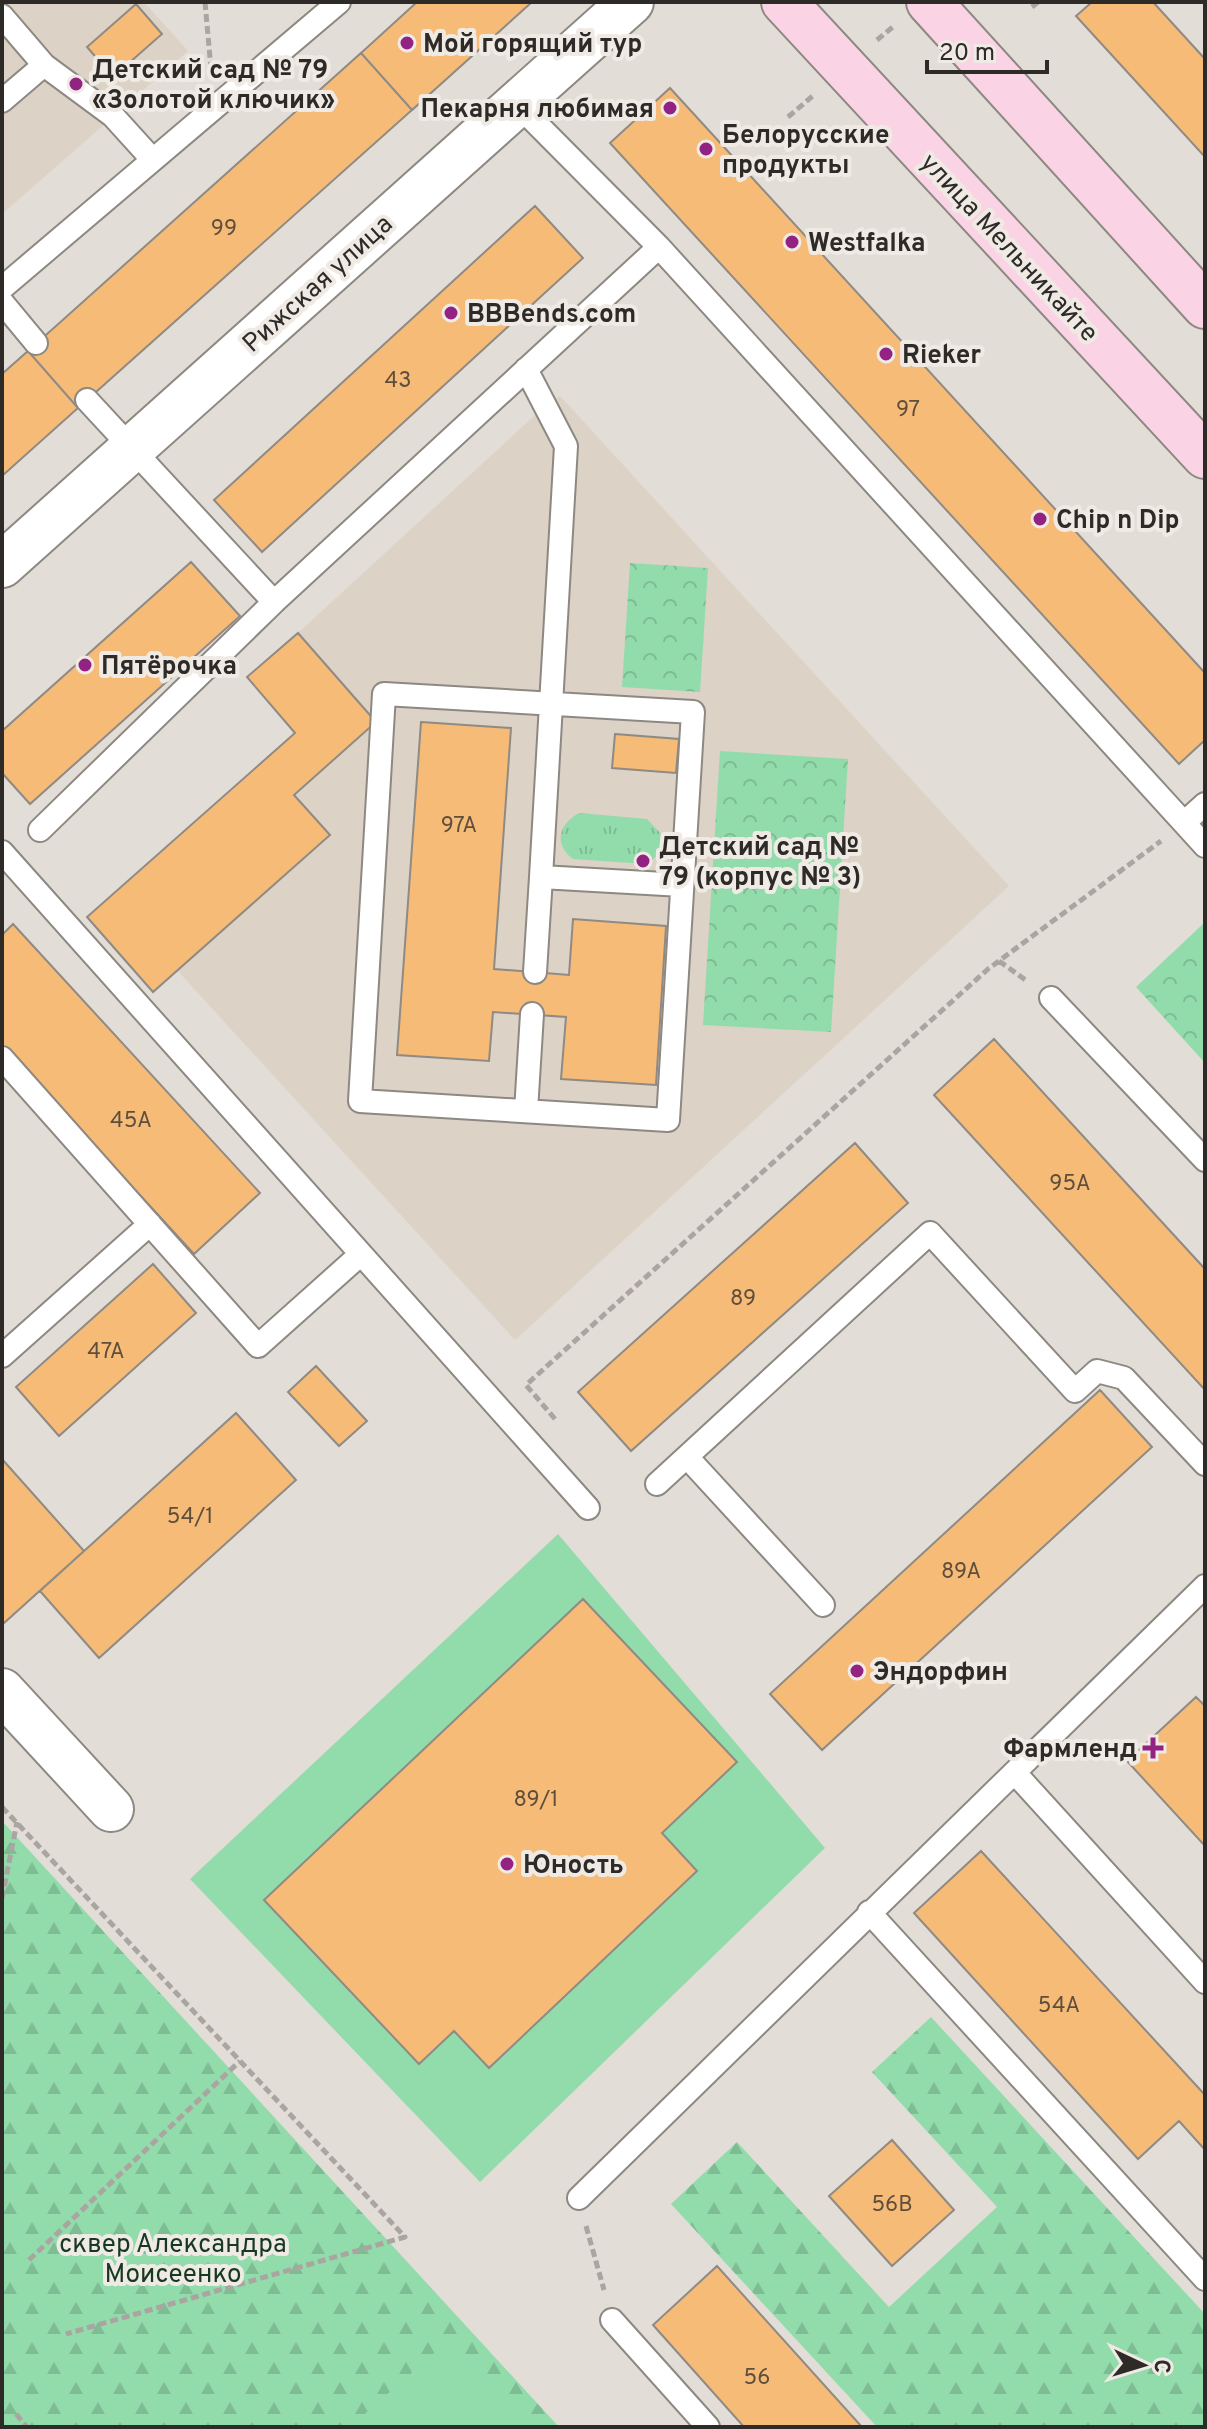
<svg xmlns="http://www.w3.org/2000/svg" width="1207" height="2429" viewBox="0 0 1207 2429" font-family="Overpass,sans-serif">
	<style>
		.built { fill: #dcd2c6 }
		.grass { fill: url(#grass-tufts) }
		.forest { fill: url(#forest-firs) }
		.park { fill: url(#park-crowns) }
		.garden { fill: #92dbab }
		.building { fill: #f6bb77; stroke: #8f8a84; stroke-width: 2 }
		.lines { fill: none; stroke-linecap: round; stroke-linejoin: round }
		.lane-casing { stroke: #8d8882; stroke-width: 26 }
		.street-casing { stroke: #8d8882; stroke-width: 48 }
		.secondary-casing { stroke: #8d8882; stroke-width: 48 }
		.path { stroke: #aaa5a1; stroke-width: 5; stroke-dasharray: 8 4; stroke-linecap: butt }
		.lane { stroke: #fff; stroke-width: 22 }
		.street { stroke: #fff; stroke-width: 44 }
		.secondary { stroke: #fad3e5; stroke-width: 44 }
		.poi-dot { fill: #932382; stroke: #f0eae4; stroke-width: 3 }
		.labels { text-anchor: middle; stroke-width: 8; stroke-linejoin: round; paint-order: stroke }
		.number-label { font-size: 22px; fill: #5f4e3c }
		.poi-label { font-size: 26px; font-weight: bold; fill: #2d2a28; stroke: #f0eae4; text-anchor: start }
		.street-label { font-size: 26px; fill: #2d2a28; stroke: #f0eae4 }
		.park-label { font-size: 26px; fill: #163924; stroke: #f0eae4 }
	</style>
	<defs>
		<pattern id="grass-tufts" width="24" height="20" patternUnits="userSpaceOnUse" patternTransform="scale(2)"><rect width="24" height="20" fill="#92dbab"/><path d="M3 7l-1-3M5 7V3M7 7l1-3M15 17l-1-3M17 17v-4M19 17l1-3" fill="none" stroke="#7ebc93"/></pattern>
		<pattern id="forest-firs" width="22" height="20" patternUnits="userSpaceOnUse" patternTransform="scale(2)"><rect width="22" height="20" fill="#92dbab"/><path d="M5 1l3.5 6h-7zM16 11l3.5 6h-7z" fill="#7ebc93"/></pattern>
		<pattern id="park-crowns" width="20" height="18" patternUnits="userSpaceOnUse" patternTransform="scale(2)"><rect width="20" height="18" fill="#92dbab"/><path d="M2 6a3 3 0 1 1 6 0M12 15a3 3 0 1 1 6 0" fill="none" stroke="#7ebc93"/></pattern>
	</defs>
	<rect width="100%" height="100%" fill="#e3ddd7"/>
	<path class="built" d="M2,2H144L188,51L2,214Z
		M560,396L1009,886L515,1340L177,970L330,836L294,795L376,723L298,633L545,406Z"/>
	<path class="grass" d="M579,813L647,819L662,835C662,849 659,857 646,864L573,859C553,844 559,824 579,813Z"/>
	<path class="forest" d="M2,1821L559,2427H2Z
		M931,2017L1205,2314V2427H877L671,2204L737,2142L889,2307L997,2207L872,2072Z"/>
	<path class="park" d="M630,563L708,568L700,692L622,687Z
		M720,751L848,759L831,1032L703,1025Z
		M1203,924L1205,926V1063L1136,987Z"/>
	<path class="garden" d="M558,1534L825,1848L480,2182L190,1879Z
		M450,2339L527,2425L350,2427Z"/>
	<path class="building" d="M417,2H532L412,110L361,53Z
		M1092,2H1153L1205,59V157L1076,16Z
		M136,4L162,34L113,77L87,47Z
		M361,53L412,110L78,408L28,351Z
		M670,88L1205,673V740L1179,764L610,143Z
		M535,206L583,258L262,552L214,500Z
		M28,351L78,408L2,476V374Z
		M191,562L240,616L30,804L2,773V731Z
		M298,633L376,722L294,795L330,835L153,992L87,917L295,733L247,677Z
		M421,722L511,728L494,969L569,975L573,919L666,926L656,1085L561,1079L566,1017L493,1012L489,1061L397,1055Z
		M615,734L679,739L676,773L612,768Z
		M13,924L260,1193L194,1254L2,1045V935Z
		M994,1039L1205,1269V1390L934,1095Z
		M855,1143L908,1203L631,1451L578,1392Z
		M153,1264L196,1313L59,1436L16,1387Z
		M316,1366L367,1421L339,1446L288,1392Z
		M1100,1390L1152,1447L822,1750L770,1694Z
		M236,1413L296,1480L99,1658L40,1591Z
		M2,1459L84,1551L4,1623L2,1621Z
		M583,1599L737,1762L662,1833L697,1871L489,2068L454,2031L419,2064L264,1900Z
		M1196,1697L1205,1706V1846L1127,1761Z
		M981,1851L1205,2095V2150L1179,2121L1138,2159L914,1913Z
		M892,2140L954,2210L892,2266L829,2196Z
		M717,2266L862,2427H744L653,2325Z"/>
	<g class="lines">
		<defs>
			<path id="lane" d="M2,16L44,65L113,116L152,159
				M2,101L44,65
				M517,104L659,247L1205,846
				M2,288L339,2
				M2,302L36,343
				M526,369L566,446L541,877L682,885
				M87,400L274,602L659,247
				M384,694L693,712L668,1120L360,1101Z
				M1184,823L1205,804
				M40,830L274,602
				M2,852L588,1508
				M535,972L541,877
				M1051,998L1205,1160
				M2,1058L258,1346L361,1254
				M526,1111L532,1014
				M2,1356L150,1224
				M687,1457L823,1605
				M657,1484L930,1233L1075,1391L1097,1371L1124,1378L1205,1464
				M1015,1773L1205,1982
				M869,1912L1205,2279
				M579,2198L1205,1586
				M612,2320L708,2427"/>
			<path id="street" d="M2,565L631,2
				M2,1691L111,1809"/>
			<path id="secondary" d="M784,2L1205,456
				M929,2L1205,306"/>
		</defs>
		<use href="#lane" class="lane-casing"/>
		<use href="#street" class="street-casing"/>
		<use href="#secondary" class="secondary-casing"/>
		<path class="path" d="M205,2L211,69
			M1032,7L1038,2
			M877,40L894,26
			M788,117L815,94
			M999,961L1027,981
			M555,1419L526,1385L988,969L1161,841
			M2,1807L405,2237L66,2334
			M2,1898L17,1822
			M586,2226L604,2290
			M29,2260L240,2061
			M16,2414L27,2427"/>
		<use href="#lane" class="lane"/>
		<use href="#street" class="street"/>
		<use href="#secondary" class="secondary"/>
	</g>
	<g class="poi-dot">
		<circle cx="407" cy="43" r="8"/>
		<circle cx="76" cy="84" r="8"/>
		<circle cx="670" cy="108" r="8"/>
		<circle cx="706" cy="149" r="8"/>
		<circle cx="792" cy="242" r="8"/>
		<circle cx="451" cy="313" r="8"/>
		<circle cx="886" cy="354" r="8"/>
		<circle cx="1040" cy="519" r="8"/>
		<circle cx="85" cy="665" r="8"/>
		<circle cx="643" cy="861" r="8"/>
		<circle cx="857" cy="1671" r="8"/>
		<path d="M1149 1736h8v8h8v8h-8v8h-8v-8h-8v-8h8z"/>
		<circle cx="507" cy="1864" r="8"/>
	</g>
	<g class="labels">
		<g class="number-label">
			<text x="224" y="235">99</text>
			<text x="398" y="387">43</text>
			<text x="908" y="416">97</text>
			<text x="459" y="832">97А</text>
			<text x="131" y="1127">45А</text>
			<text x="1070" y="1190">95А</text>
			<text x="743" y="1305">89</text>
			<text x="106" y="1358">47А</text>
			<text x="190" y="1523">54/1</text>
			<text x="961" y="1578">89А</text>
			<text x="536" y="1806">89/1</text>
			<text x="1059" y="2012">54А</text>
			<text x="892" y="2211">56В</text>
			<text x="757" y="2384">56</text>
		</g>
		<g class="poi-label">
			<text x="423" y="52">Мой горящий тур</text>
			<text x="92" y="78">Детский сад № 79<tspan x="92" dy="30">«Золотой ключик»</tspan></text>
			<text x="654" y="117" text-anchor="end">Пекарня любимая</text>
			<text x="722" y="143">Белорусские<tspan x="722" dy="30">продукты</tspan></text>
			<text x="808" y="251">Westfalka</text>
			<text x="467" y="322">BBBends.com</text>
			<text x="902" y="363">Rieker</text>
			<text x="1056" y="528">Chip n Dip</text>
			<text x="101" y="674">Пятёрочка</text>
			<text x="659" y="855">Детский сад №<tspan x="659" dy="30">79 (корпус № 3)</tspan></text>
			<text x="873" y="1680">Эндорфин</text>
			<text x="1137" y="1757" text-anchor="end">Фармленд</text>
			<text x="523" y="1873">Юность</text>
		</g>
		<g class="street-label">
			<text transform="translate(1010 247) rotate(47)" y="9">улица Мельникайте</text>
			<text transform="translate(317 283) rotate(-42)" y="9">Рижская улица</text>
		</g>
		<g class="park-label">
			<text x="173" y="2252">сквер Александра<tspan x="173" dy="30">Моисеенко</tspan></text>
		</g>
	</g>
	<rect width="1207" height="2429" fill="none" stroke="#2d2a28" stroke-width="8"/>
	<g transform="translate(1143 2365) rotate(94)" stroke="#f0eae4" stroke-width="6" paint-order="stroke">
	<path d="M0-6L14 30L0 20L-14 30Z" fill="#2d2a28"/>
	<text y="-12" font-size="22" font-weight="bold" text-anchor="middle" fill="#2d2a28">С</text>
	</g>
	<path d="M927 60v12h120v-12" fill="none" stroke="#2d2a28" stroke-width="4"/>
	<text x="939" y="60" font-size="24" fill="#2d2a28" stroke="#f0eae4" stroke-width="6" paint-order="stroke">20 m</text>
</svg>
